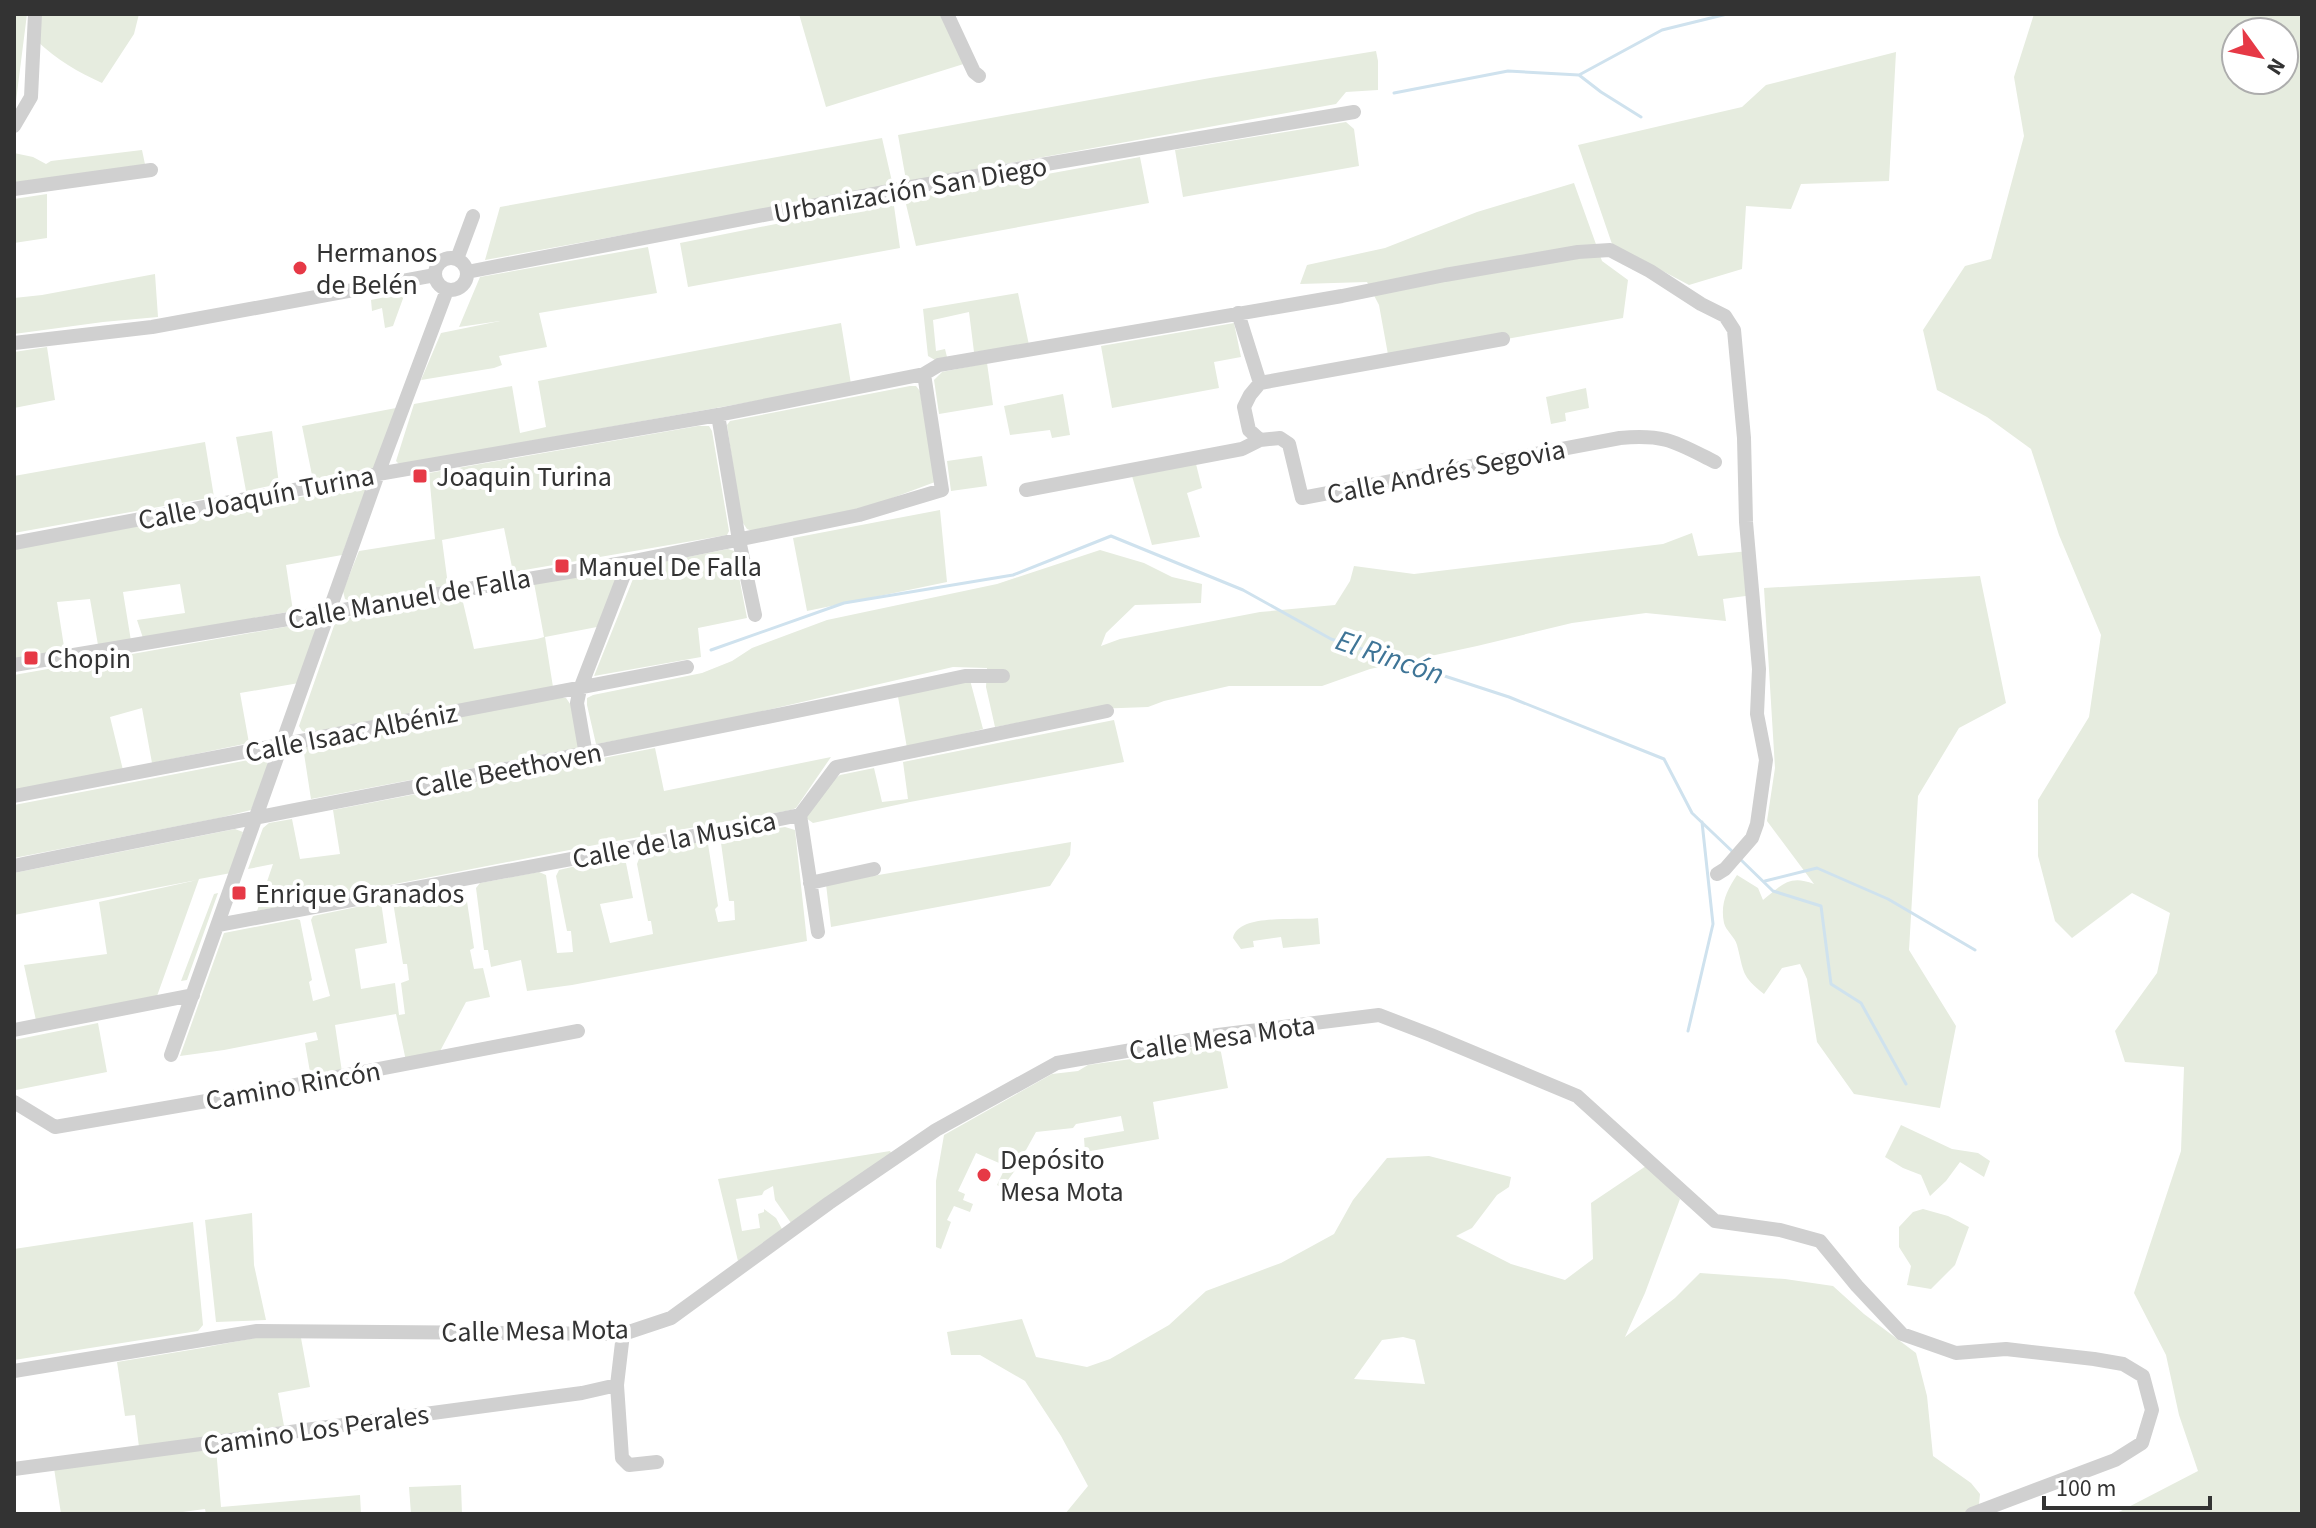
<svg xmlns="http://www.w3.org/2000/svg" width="2316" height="1528" viewBox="0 0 2316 1528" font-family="'Source Sans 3',sans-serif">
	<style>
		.green { fill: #e6ecdf; fill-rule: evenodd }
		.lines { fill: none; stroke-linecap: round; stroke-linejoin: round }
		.stream { stroke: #cfe2ee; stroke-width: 3 }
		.minor { stroke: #d0d0d0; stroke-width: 14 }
		.poi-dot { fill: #e63946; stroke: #fff; stroke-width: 3 }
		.labels { text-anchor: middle; stroke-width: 8; stroke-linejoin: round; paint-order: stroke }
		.street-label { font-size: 28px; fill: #333; stroke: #fff }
		.poi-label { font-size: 28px; fill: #333; stroke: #fff; text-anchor: start }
		.water-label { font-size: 30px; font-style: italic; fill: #3f7597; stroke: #fff }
	</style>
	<rect width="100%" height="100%" fill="#fff"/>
	<path class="green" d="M14,14H27L16,101L14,106Z
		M39,14H139L134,34L102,83C78,72 57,60 37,41Z
		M799,14H947L970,62L826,107Z
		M2034,14H2302V1514H2115L2198,1471L2179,1415L2166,1355L2134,1293L2181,1151L2184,1067L2125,1062L2115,1031L2157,973L2170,913L2132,893L2072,938L2055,921L2038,856V800L2089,717L2101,635L2059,535L2031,449L1987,417L1937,390L1923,330L1965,266L1991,259L2024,136L2014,77ZM2236,32H2284V80H2236Z
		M1376,51L1378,61V90L1346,92L1336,104L911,181L906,180L898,135L1210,78Z
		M1896,52L1889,181L1801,184L1791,209L1746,206L1742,269L1689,285L1612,244L1578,145L1742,107L1766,85Z
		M1346,122L1354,129L1359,166L1183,197L1175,150Z
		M882,138L893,186L485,260L500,207Z
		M142,150L146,169L14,188V153L33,157L46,164L51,161Z
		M1140,157L1149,203L916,246L905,200Z
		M1574,183L1602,261L1628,280L1623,318L1389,360L1379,305L1367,282L1300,284L1307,265L1385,248L1477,212Z
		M47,194V238L14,243V199Z
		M886,202L894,206L900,248L688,287L680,243Z
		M648,247L657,293L539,313L547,347L499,356L502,365L494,368L421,380L441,333L500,321L459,327L480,277Z
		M155,274L158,317L103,322L14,334V298L42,295Z
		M405,293L393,326L385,328L382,308L372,311L371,300Z
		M1018,293L1029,345L974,352L969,312L933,320L936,351L945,349L947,357L935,360L928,356L923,309Z
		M841,323L851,384L441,457L399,464L396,461L414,404L512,386L520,433L546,427L538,381Z
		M1234,323L1241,357L1214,362L1219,388L1112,408L1101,346Z
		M47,347L55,400L14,408V352Z
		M987,363L993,405L939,414L934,380L942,372Z
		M910,386H916L920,391L935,482L863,509L752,531L747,529L741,520L727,425L730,421Z
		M1586,388L1589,408L1565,413L1566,421L1551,424L1546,397Z
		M1063,394L1070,435L1052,438L1050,430L1010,435L1004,406Z
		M396,408L377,464L372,469L313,480L302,426Z
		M698,426H709L712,431L729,531L727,535L513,572L504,528L442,540L448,585L352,602L345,599L343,591L359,551L435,539L429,473Z
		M272,431L279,484L246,491L236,437Z
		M205,442L214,497L14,533V476Z
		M982,456L987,486L951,491L947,461Z
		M1196,464L1202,488L1187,493L1200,537L1152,545L1132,476Z
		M364,486L366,489L342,555L286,565L293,611L143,638L137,620L185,613L180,584L123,592L131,641L98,645L90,599L57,602L65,653L14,660V547Z
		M940,510L947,582L807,611L793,538Z
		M1692,533L1698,556L1749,551L1753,595L1723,599L1726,621L1646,613L1572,623L1477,646L1370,669L1322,686H1229L1164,701L1148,707L1094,709L995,727L986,687L987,668L953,667L707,724L596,744L587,705V698L593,695L702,673L732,661L752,648L827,620L997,584L1100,550L1144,563L1172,577L1202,584L1201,603L1135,605L1106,633L1101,646L1120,639L1260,612L1335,605L1350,581L1354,566L1414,574L1663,544Z
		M728,549L734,551L747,618L698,628L701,657L594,676L637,569L642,566Z
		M608,570L615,574L617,581L597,627L545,637L553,687L308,733L302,731L299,726L336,620L462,598L474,649L537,639L544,637L534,583Z
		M1980,576L2006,703L1959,728L1918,796L1909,950L1956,1026L1940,1108L1854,1094L1817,1042L1807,979L1800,964L1782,968L1764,994C1741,976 1744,972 1737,945C1735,937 1726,931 1724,923C1720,904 1727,890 1737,875L1758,888L1763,900C1782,885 1789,874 1814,884L1767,821L1775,768L1764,588Z
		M307,623L314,628L316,634L299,683L240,693L249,743L152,763L142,708L110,717L123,770L14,790V675Z
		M970,680L983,729L907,748L897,691Z
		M558,698H566L575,711L578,748L311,799L303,747Z
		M1114,720L1124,762L910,802L813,823L806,818L832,781L840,775L874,768L882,802L908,799L903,762Z
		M655,748L664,791L831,757L796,808L791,810L600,844L257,911L273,864L248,869L263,828L269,823L292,819L300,859L340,854L333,810Z
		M264,757L268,760L266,773L251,810L219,818L14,858V805Z
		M785,827L795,830L807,941L572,985L527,991L521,960L491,967L488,950H484L476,888L480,883L539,872L546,875L557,953L573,952L571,931H567L556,876L559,870L619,856L625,858L633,898L600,904L610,943L653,934L651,921H648L637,864L640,856L703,841L708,844L718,906L715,909L718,922L735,920L734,901H729L721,843L723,837Z
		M235,829L243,832L231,873L199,879L157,996L37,1025L24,965L107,954L99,902L197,880L14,915V873Z
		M1071,842L1070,855L1050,886L831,927L826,884Z
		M463,885L465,888L474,948L470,950L474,969L483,968L490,997L466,1002L438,1055L406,1061L396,1014L335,1025L342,1072L311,1078L305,1043L318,1040L316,1032L224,1050L180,1056L224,933L297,919L300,920L312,980L309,982L313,1001L330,996L311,920L313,916L381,902L387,943L355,949L361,989L395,983L399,1015L405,1014L401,983L409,980L407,964H403L393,902Z
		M218,893L187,980L181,981L214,894Z
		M1318,918L1320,944L1283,948L1281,937L1253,941L1254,947L1241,949L1233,938C1238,913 1297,921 1318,918Z
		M98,1023L107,1072L16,1090L14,1079V1040Z
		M1219,1042L1228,1088L1153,1102L1159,1139L1085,1152L1084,1138L1124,1131L1121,1116L1076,1124L1073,1128L1036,1132L1026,1150L1013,1159L1012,1166L1016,1169L1002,1188L997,1185L1006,1166L976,1153L958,1191L965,1194L963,1200L973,1204L970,1212L954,1206L947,1220L951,1222L941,1249L936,1247V1181L944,1135L1052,1074L1078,1071L1088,1065L1153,1056Z
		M1901,1125L1952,1149L1978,1153L1990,1161L1984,1177L1960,1162L1946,1181L1930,1196L1921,1175L1903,1168L1885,1157Z
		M890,1151L892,1155L791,1223L775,1200L773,1186L764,1191L762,1195L736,1199L742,1231L760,1228L758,1214L764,1212V1209L776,1218L782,1229L738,1261L718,1179Z
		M1429,1156L1511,1177L1509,1187L1497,1195L1472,1228L1456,1236L1511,1264L1565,1280L1593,1259L1591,1203L1646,1166L1680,1199L1645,1293L1625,1337L1675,1298L1700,1273L1785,1279L1833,1286L1864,1314L1916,1353L1927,1396L1933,1456L1971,1483L1980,1494L1978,1514H1065L1088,1486L1061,1436L1025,1381L980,1355H951L947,1332L1022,1319L1036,1357L1087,1367L1110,1359L1169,1325L1206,1291L1281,1263L1334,1234L1353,1200L1387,1158ZM1403,1337L1415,1340L1425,1384L1354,1379L1382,1340Z
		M1923,1209L1948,1216L1969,1227L1955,1265L1931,1289L1907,1285L1911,1266L1899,1247V1227L1913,1212Z
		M252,1213L254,1265L266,1320L216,1322L205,1220Z
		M193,1222L203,1325L198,1331L14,1360V1249Z
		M260,1337L301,1338L310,1387L278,1393L284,1426L139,1447L135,1415L125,1416L117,1362L202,1348Z
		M216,1448L221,1507L360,1495L361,1514H206L205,1509L168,1514H61L54,1468Z
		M461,1485L462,1514H411L409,1487Z"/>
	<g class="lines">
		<path class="stream" d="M1579,75L1601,92L1641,117
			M1394,93L1508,71L1579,75L1662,30L1727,14
			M711,650L844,603L1013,575L1111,536L1243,590L1331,639L1509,697L1664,759L1692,813L1734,853
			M1739,858L1773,891L1821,906L1831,984L1861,1003L1906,1084
			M1765,881L1817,868L1888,899L1975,950
			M1688,1031L1713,924L1702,822"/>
		<path class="minor" d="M947,14L974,72L979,76
			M14,126L31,97L35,14
			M14,189L151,170
			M435 274a16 16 0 1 1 32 0a16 16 0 1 1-32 0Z
			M457,259L473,216
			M467,272L899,189L1354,112
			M1238,313L1260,383L1250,395L1244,407L1249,430L1260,440L1280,438L1289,444L1302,498L1620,438C1666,434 1675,442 1715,462
			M14,343L152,327L435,275
			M1260,383L1503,339
			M718,415L739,540L755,615
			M1026,490L1242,449L1260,440
			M14,543L378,474L718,415L924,374L939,365L1342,296L1445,275L1578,252L1610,250L1650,271L1701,304L1725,316L1734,330L1744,438L1746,522L1759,669L1757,714L1766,760L1757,824L1752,838L1725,869L1717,874
			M14,665L629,562L859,515L942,490L924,374
			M586,755L577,703L580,689L629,562
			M14,796L687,667
			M800,815L818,932
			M14,866C331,801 649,744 965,676H1003
			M810,883L874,869
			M218,925L710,833L800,815L836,767L1107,711
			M14,1030L193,995
			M171,1055L378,474L447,290
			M14,1102L55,1127L253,1093L578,1031
			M623,1334L617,1385L622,1458L629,1465L657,1462
			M14,1371L257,1331L623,1334L671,1318L829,1203L936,1130L1057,1063L1218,1035L1379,1015L1431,1035L1577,1096L1715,1221L1780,1230L1820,1241L1857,1286L1902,1334L1956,1353L2006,1349L2094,1359L2123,1364L2143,1376L2152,1410L2142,1443L2115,1460L1972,1514
			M14,1469L582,1393L617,1385"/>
	</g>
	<g class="poi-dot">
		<circle cx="300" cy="268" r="8"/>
		<rect x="412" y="468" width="16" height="16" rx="4"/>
		<rect x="554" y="558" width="16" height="16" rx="4"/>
		<rect x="23" y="650" width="16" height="16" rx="4"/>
		<rect x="231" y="885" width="16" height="16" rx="4"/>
		<circle cx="984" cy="1175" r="8"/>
	</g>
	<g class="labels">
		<g class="street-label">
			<text transform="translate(910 189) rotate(-10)" y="10">Urbanización San Diego</text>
			<text transform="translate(1446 471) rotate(-11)" y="10">Calle Andrés Segovia</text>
			<text transform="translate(256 497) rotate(-11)" y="10">Calle Joaquín Turina</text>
			<text transform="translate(409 598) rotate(-10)" y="10">Calle Manuel de Falla</text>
			<text transform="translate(351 732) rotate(-11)" y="10">Calle Isaac Albéniz</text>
			<text transform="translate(508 769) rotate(-11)" y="10">Calle Beethoven</text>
			<text transform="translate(674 839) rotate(-11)" y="10">Calle de la Musica</text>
			<text transform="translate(1222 1037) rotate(-8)" y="10">Calle Mesa Mota</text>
			<text transform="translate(293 1085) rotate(-10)" y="10">Camino Rincón</text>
			<text transform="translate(535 1330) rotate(-1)" y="10">Calle Mesa Mota</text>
			<text transform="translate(316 1429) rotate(-8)" y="10">Camino Los Perales</text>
		</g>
		<g class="poi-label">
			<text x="316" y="262">Hermanos<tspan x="316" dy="32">de Belén</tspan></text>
			<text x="436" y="486">Joaquin Turina</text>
			<text x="578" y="576">Manuel De Falla</text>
			<text x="47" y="668">Chopin</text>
			<text x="255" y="903">Enrique Granados</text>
			<text x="1000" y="1169">Depósito<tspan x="1000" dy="32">Mesa Mota</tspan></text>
		</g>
		<g class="water-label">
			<text transform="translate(1390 657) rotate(19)" y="10">El Rincón</text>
		</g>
	</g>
	<rect width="2316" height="1528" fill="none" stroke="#333333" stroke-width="32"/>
	<g transform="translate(2260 56) rotate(123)"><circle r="38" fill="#ffffff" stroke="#adadad" stroke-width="2"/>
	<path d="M0-6L14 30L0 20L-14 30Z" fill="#e63946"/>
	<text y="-12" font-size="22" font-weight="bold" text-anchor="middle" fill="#333333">N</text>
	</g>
	<path d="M2044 1496v12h166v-12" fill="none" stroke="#333333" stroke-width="4"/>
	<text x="2056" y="1496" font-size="24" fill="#333333" stroke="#ffffff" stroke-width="6" paint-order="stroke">100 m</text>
</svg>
